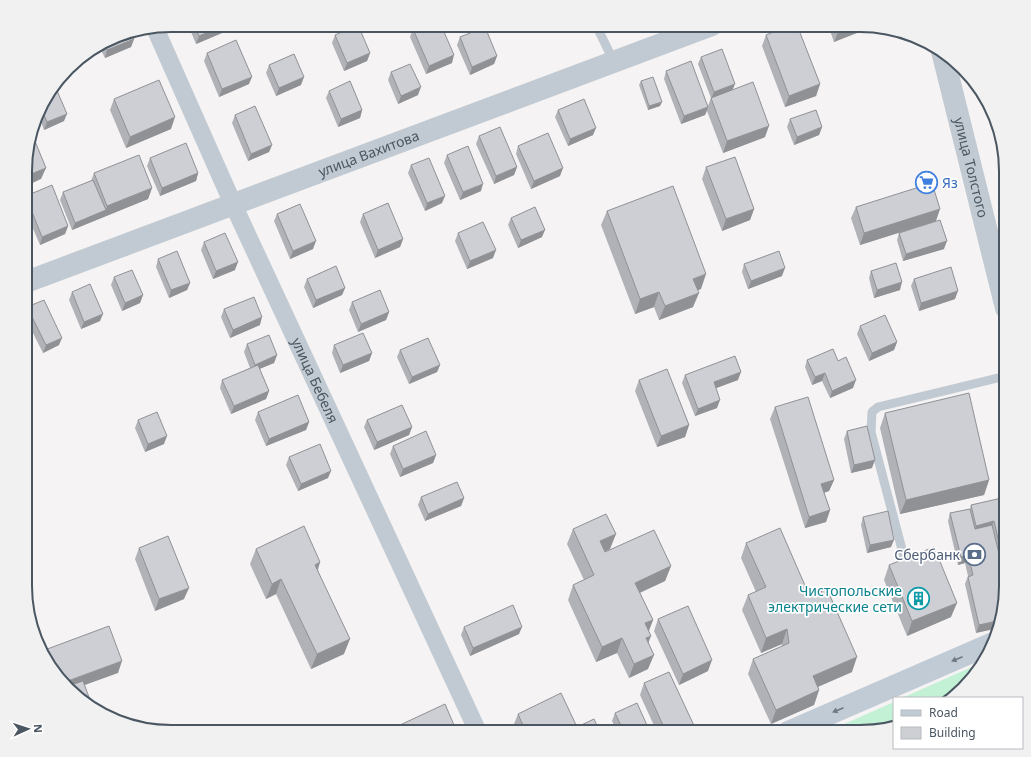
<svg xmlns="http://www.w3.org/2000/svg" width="1031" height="757" viewBox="0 0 1031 757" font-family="'Noto Sans',sans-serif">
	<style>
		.green { fill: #c3f1d5 }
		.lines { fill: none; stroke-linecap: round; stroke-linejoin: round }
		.service { stroke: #c1cad2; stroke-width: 9 }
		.minor { stroke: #c1cad2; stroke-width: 18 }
		.tertiary { stroke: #c1cad2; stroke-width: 22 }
		.secondary { stroke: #c1cbd6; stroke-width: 22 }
		.wall { fill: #b0b2b7 }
		.shaded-wall { fill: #909195 }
		.building { fill: #cdcfd5; stroke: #909195 }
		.oneway { fill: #6e7984 }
		.labels { text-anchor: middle; stroke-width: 3.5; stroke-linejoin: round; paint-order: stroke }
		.street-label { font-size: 14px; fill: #4a5661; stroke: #fff }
		.shop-label { font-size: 14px; fill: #366cbe; stroke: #fff; text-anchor: start }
		.service-label { font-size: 14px; fill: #4e5e75; stroke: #fff; text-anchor: end }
		.culture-label { font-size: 14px; fill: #0d838f; stroke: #fff; text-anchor: end }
		.rim { fill: none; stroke: #4a5661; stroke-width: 2 }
	</style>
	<rect width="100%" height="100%" fill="#f5f3f3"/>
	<path class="green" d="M983,662L976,675L948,698H902Z
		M894,702V724L861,732H826Z"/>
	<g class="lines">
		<path class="service" d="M596,25L614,62
			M904,557L871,432L872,412L878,407L1006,376"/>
		<path class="minor" id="s1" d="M155,28L233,204L478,732"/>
		<g class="tertiary">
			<path id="s2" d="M942,51L1006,308"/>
			<path id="s3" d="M26,282L712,25"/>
		</g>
		<path class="secondary" d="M788,732L993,643"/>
	</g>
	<path class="wall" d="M189,25H225L222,33L196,44L189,27Z
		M828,25H870L834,42Z
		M413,29L452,63L426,74L410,37Z
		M335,35L370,53L367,61L344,71L332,43Z
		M766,35L820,84L816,96L785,107L762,46Z
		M115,36L134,39L131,47L105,58L99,46Z
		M460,37L497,56L494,64L470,75L457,45Z
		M207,53L249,84L219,97L204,61Z
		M701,57L733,90L765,137L723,153L707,111L705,115L681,124L664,79L666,71L708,106L711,98L698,64Z
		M269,65L301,85L276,96L266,73Z
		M391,72L418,95L398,104L388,80Z
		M641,81L660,106L648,110L639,85Z
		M329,91L362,110L360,118L338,127L326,98Z
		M114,99L171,129L126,148L110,110Z
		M40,106L64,121L44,130L38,114Z
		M558,110L593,135L568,146L555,117Z
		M235,115L272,145L269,152L248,161L232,123Z
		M790,119L822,127L819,135L794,145L787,127Z
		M479,136L517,167L514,175L494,184L476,144Z
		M518,146L560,176L531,189L516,154Z
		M1002,146L1006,161V170L1000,150Z
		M447,155L481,191L460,200L444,163Z
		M150,158L198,173L196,181L160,196L147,166Z
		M411,165L442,203L425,211L408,173Z
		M706,167L754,209L750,220L722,231L702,179Z
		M94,173L152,188L148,199L72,230L60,200L63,192L91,181Z
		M26,196L68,226L65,234L40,245L26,212Z
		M856,207L936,221L860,245L851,218Z
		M607,211L701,289L698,290L693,307L659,320L654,307L635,314L601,225Z
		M277,214L313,249L290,259L274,221Z
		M363,214L403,239L400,247L375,258L360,222Z
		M511,218L542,237L518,248L508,225Z
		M458,233L493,258L467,269L455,241Z
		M899,233L944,249L903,261L897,240Z
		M204,242L235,270L213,279L201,250Z
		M158,259L190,283L187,290L169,298L156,267Z
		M744,264L782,276L748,289L742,272Z
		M871,271L900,290L874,298L869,278Z
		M114,277L143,295L140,303L122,311L111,285Z
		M307,279L345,288L342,295L313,308L304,287Z
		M914,279L955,299L919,311L911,286Z
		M72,292L100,321L81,329L69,300Z
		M352,302L389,312L386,320L358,332L349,310Z
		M27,307L59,345L43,353L26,319V311Z
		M224,309L260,325L230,338L221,317Z
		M860,326L897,342L894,350L869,361L857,334Z
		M247,344L277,355L274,363L259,369L269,391L266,399L231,414L220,388L222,380L250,368L244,352Z
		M334,345L372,353L369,361L340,373L332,353Z
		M400,350L440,365L437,372L409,384L397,357Z
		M807,360L838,361L853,388L830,398L822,381L812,385L805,367Z
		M685,375L738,380L716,388L717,408L695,416L682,383Z
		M639,380L689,425L685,437L657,447L635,391Z
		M775,407L834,480L829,491L824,493L830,510L826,522L805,528L770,419Z
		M258,412L309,422L306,430L266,446L255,420Z
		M885,413L989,480L984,495L900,514L880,428Z
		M138,420L164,444L145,452L135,428Z
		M367,420L412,427L409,435L374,450L364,427Z
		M847,431L872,468L851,473L844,439Z
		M393,446L436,455L433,463L400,477L390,454Z
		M289,457L328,478L298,491L286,465Z
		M421,497L464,498L461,506L425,521L418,505Z
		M1006,497V596L976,633L965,584L968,576L965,563L958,565L948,521L950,513L970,509L971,505Z
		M863,517L891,547L867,553L861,525Z
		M573,529L610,549L605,552L671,566L665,581L640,593L653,620L649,631L648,669L629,678L617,653L596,662L568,600L573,585L584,580L567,544Z
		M746,543L810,597L852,672L818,687L819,690L814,705L771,724L748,674L753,659L782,646V644L761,653L742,610L748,595L756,592L741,558Z
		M139,548L184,599L155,611L135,559Z
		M256,549L320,562L318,570L344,654L311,669L276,594L266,599L250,564Z
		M889,565L951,617L907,636L884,580Z
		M658,619L708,671L679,685L654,631Z
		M464,627L519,634L470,656L461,635Z
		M644,683L697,732H657L640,695Z
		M615,713L650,732H617L612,721Z
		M518,714L577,727L600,732H514L512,729Z"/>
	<path class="shaded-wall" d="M225,25L222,33L196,44L199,36Z
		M852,25H870L875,26L834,42L839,30Z
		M134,39L131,47L105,58L107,50Z
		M370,53L367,61L344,71L347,63Z
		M454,55L452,63L426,74L429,66Z
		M497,56L494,64L470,75L472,67Z
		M252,77L249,84L219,97L222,89Z
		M304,77L301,85L276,96L279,88Z
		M735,84L732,91L711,99L714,92Z
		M820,84L816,96L785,107L789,96Z
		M421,87L418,95L398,104L401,96Z
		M662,102L660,106L648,110L649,106Z
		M708,107L705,115L681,124L684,116Z
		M362,110L360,118L338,127L341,119Z
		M67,114L64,121L44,130L47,122Z
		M175,117L171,129L126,148L130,137Z
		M769,126L765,137L723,153L727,141Z
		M822,127L819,135L794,145L797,137Z
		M596,128L593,135L568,146L570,139Z
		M272,145L269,152L248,161L251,154Z
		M517,167L514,175L494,184L496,176Z
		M46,168L41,179L26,186V176Z
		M563,168L560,176L531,189L534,181Z
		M198,173L196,181L160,196L162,188Z
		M483,184L481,191L460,200L463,192Z
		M152,188L148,199L72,230L75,223L106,210L107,206Z
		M445,196L442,203L425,211L427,203Z
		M754,209L750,220L722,231L726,219Z
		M940,209L936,221L860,245L864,233Z
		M68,226L65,234L40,245L42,237Z
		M545,230L542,237L518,248L521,240Z
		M403,239L400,247L375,258L378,250Z
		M316,241L313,249L290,259L293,251Z
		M947,241L944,249L903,261L906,254Z
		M496,250L493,258L467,269L470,261Z
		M238,262L235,270L213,279L216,271Z
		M785,268L782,276L748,289L751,281Z
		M706,274L701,289L688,294L693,279Z
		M902,282L900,290L874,298L877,290Z
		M190,283L187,290L169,298L171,290Z
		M345,288L342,295L313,308L316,300Z
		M958,291L955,299L919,311L921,303Z
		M659,292L654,307L635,314L640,299Z
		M699,293L693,307L659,320L665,306Z
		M143,295L140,303L122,311L125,303Z
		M389,312L386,320L358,332L361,324Z
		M103,314L100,321L81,329L84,322Z
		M262,317L260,325L230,338L233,330Z
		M62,338L59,345L43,353L46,345Z
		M897,342L894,350L869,361L872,353Z
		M372,353L369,361L340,373L343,365Z
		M277,355L274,363L252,372L255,365Z
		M440,365L437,372L409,384L412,377Z
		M741,372L738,380L711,390L714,382Z
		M825,373L822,381L812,385L815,377Z
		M856,380L853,388L830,398L832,391Z
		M269,391L266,399L231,414L234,406Z
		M720,400L717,408L695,416L698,409Z
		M309,422L306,430L266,446L269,439Z
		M689,425L685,437L657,447L661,436Z
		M412,427L409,435L374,450L377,442Z
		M167,436L164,444L145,452L148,444Z
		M436,455L433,463L400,477L403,469Z
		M875,460L872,468L851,473L854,465Z
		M331,471L328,478L298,491L301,484Z
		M834,480L829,491L817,495L821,484Z
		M989,480L984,495L900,514L906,500Z
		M464,498L461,506L425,521L428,514Z
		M830,510L826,522L805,528L809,517Z
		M994,521L989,533L972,537L976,526Z
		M616,534L610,549L595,556L600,541Z
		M894,540L891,547L867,553L870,545Z
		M968,555L965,563L958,565L961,557Z
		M320,562L315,577V565Z
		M671,566L665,581L630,597L635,583Z
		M281,579L276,594L266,599L272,584Z
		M189,588L184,599L155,611L159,599Z
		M957,603L951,617L907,636L912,621Z
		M653,620L647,635L645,623Z
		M1001,620L999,628L976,633L979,625Z
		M522,627L519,634L470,656L473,648Z
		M787,629L782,644L761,653L766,638Z
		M651,636L645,651L646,638Z
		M622,638L617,653L596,662L602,647Z
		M350,639L344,654L311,669L317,654Z
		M654,655L648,669L629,678L634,664Z
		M857,657L852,672L808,691L813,676Z
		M712,660L708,671L679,685L683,674Z
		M122,661L118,673L71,690L65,682Z
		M819,690L814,705L771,724L776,710Z"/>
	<path class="building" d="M194,25H225L199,36Z
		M357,25H358L370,53L347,63L335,35Z
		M422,25H441L454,55L429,66L413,29Z
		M791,25H797L820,84L789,96L766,35Z
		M837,25H852L839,30Z
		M485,27L497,56L472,67L460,37Z
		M131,33L134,39L107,50L104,43L115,36Z
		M236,40L252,77L222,89L207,53Z
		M722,49L735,84L714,92L701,57Z
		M294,54L304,77L279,88L269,65Z
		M691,61L708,107L684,116L666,71Z
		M410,64L421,87L401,96L391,72Z
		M653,77L662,102L649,106L641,81Z
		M159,80L175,117L130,137L114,99Z
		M350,81L362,110L341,119L329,91Z
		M753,82L769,126L727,141L711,98Z
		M55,86L67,114L47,122L40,106Z
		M584,99L596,128L570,139L558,110Z
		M255,106L272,145L251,154L235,115Z
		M816,110L822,127L797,137L790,119Z
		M500,127L517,167L496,176L479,136Z
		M548,133L563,168L534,181L518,146Z
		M32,134L46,168L26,176V152Z
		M186,143L198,173L162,188L150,158Z
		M468,146L483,184L463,192L447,155Z
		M139,155L152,188L107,206L94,173Z
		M735,157L754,209L726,219L706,167Z
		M429,158L445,196L427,203L411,165Z
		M93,180L106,210L75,223L63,192Z
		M932,183L940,209L864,233L856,207Z
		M52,185L68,226L42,237L26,197V196Z
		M673,186L706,274L693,279L699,293L665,306L659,292L640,299L607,211Z
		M388,203L403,239L378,250L363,214Z
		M300,204L316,241L293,251L277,214Z
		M535,207L545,230L521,240L511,218Z
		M940,220L947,241L906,254L899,233Z
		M483,222L496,250L470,261L458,233Z
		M225,233L238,262L216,271L204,242Z
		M177,251L190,283L171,290L158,259Z
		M779,251L785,268L751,281L744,264Z
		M896,263L902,282L877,290L871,271Z
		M336,266L345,288L316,300L307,279Z
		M951,267L958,291L921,303L914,279Z
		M132,270L143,295L125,303L114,277Z
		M90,284L103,314L84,322L72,292Z
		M380,290L389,312L361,324L352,302Z
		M254,297L262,317L233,330L224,309Z
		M44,300L62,338L46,345L27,307Z
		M885,315L897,342L872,353L860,326Z
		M363,333L372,353L343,365L334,345Z
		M269,335L277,355L255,365L247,344Z
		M428,338L440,365L412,377L400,350Z
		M833,349L838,361L846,357L856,380L832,391L825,373L815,377L807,360Z
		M735,356L741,372L714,382L720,400L698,409L685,375Z
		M258,365L269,391L234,406L222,380Z
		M667,369L689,425L661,436L639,380Z
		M969,393L989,480L906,500L885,413Z
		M298,395L309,422L269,439L258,412Z
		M808,397L834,480L821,484L830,510L809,517L775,407Z
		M402,405L412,427L377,442L367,420Z
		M157,412L167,436L148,444L138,420Z
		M867,426L875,460L854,465L847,431Z
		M426,431L436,455L403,469L393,446Z
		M320,444L331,471L301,484L289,457Z
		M457,482L464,498L428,514L421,497Z
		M1006,497V573L994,521L976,526L971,505Z
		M970,509L975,529L992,525L1006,582V596L1001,620L979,625L968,577L973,575L968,555L961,557L950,513Z
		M888,511L894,540L870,545L863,517Z
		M606,514L616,534L600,541L605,552L654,530L671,566L635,583L653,620L645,623L651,636L646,638L654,655L634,664L622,638L602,647L573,585L594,575L573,529Z
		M304,526L320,562L315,565L350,639L317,654L281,579L272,584L256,549Z
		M780,528L810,597L827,589L857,657L813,676L819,690L776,710L753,659L789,643L787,629L766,638L748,595L766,587L746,543Z
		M168,536L189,588L159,599L139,548Z
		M934,547L957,603L912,621L889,565Z
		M513,605L522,627L473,648L464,627Z
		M688,606L712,660L683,674L658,619Z
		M109,626L122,661L65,682L44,659L42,651Z
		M669,672L697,732H666L644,683Z
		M83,681L93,708L82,702L68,686Z
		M561,693L577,727L594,719L600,732H526L518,714Z
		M637,703L650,732H624L615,713Z
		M445,704L457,732H385Z"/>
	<defs><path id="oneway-solid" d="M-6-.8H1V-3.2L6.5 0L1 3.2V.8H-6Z"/></defs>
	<g class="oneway">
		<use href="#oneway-solid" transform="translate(957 659) rotate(157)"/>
		<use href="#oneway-solid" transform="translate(838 710) rotate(157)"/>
	</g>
	<defs>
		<symbol id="supermarket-ring" viewBox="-11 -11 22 22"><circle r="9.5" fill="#fff" stroke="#3f7fe0" stroke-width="1.5"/><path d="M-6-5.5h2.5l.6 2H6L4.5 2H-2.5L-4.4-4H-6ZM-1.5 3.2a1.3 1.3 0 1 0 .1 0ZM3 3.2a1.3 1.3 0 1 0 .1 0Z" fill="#3f7fe0"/></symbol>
		<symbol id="bank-ring" viewBox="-11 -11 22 22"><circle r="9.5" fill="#fff" stroke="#5c6f8a" stroke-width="1.5"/><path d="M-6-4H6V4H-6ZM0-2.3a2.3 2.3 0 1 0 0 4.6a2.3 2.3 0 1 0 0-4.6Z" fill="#5c6f8a"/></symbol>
		<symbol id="building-ring" viewBox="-11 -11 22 22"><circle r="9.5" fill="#fff" stroke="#0f9aa8" stroke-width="1.5"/><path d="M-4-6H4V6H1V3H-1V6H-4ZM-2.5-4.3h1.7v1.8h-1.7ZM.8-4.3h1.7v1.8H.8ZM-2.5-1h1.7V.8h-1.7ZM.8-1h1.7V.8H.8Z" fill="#0f9aa8"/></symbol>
	</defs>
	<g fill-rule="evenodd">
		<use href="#supermarket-ring" x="914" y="170" width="25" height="25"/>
		<use href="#bank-ring" x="962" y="542" width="25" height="25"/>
		<use href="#building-ring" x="906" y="586" width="25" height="25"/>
	</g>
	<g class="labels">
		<g class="street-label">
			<text dy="5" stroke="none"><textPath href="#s3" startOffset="366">улица Вахитова</textPath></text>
			<text dy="5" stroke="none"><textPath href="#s2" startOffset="120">улица Толстого</textPath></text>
			<text dy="5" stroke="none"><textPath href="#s1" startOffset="387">улица Бебеля</textPath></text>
		</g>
		<g class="shop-label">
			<text x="942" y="188">Яз</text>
		</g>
		<g class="service-label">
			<text x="960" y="560">Сбербанк</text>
		</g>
		<g class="culture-label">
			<text x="902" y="596">Чистопольские<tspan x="902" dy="16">электрические сети</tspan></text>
		</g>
	</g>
	<path d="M0 0H1031V757H0ZM171 32H860A139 139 0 0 1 999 171V586A139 139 0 0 1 860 725H171A139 139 0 0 1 32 586V171A139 139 0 0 1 171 32Z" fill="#f1f1f2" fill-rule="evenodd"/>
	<path class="rim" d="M171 32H860A139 139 0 0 1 999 171V586A139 139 0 0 1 860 725H171A139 139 0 0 1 32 586V171A139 139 0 0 1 171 32Z"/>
	<rect x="893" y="697" width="130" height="52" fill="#ffffff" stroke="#b7bbc0"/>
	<rect x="901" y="710" width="20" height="6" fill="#c1cbd6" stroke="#b7bbc0"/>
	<text x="929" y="717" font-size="12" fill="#4a5661">Road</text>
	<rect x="901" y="727" width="20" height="12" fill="#cdcfd5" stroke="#b7bbc0"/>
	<text x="929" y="737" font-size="12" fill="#4a5661">Building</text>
	<g transform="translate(28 729) rotate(87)" stroke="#ffffff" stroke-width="3" paint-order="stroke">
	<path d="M0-3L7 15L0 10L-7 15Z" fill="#4a5661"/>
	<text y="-6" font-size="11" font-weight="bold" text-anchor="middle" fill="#4a5661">N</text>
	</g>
</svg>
